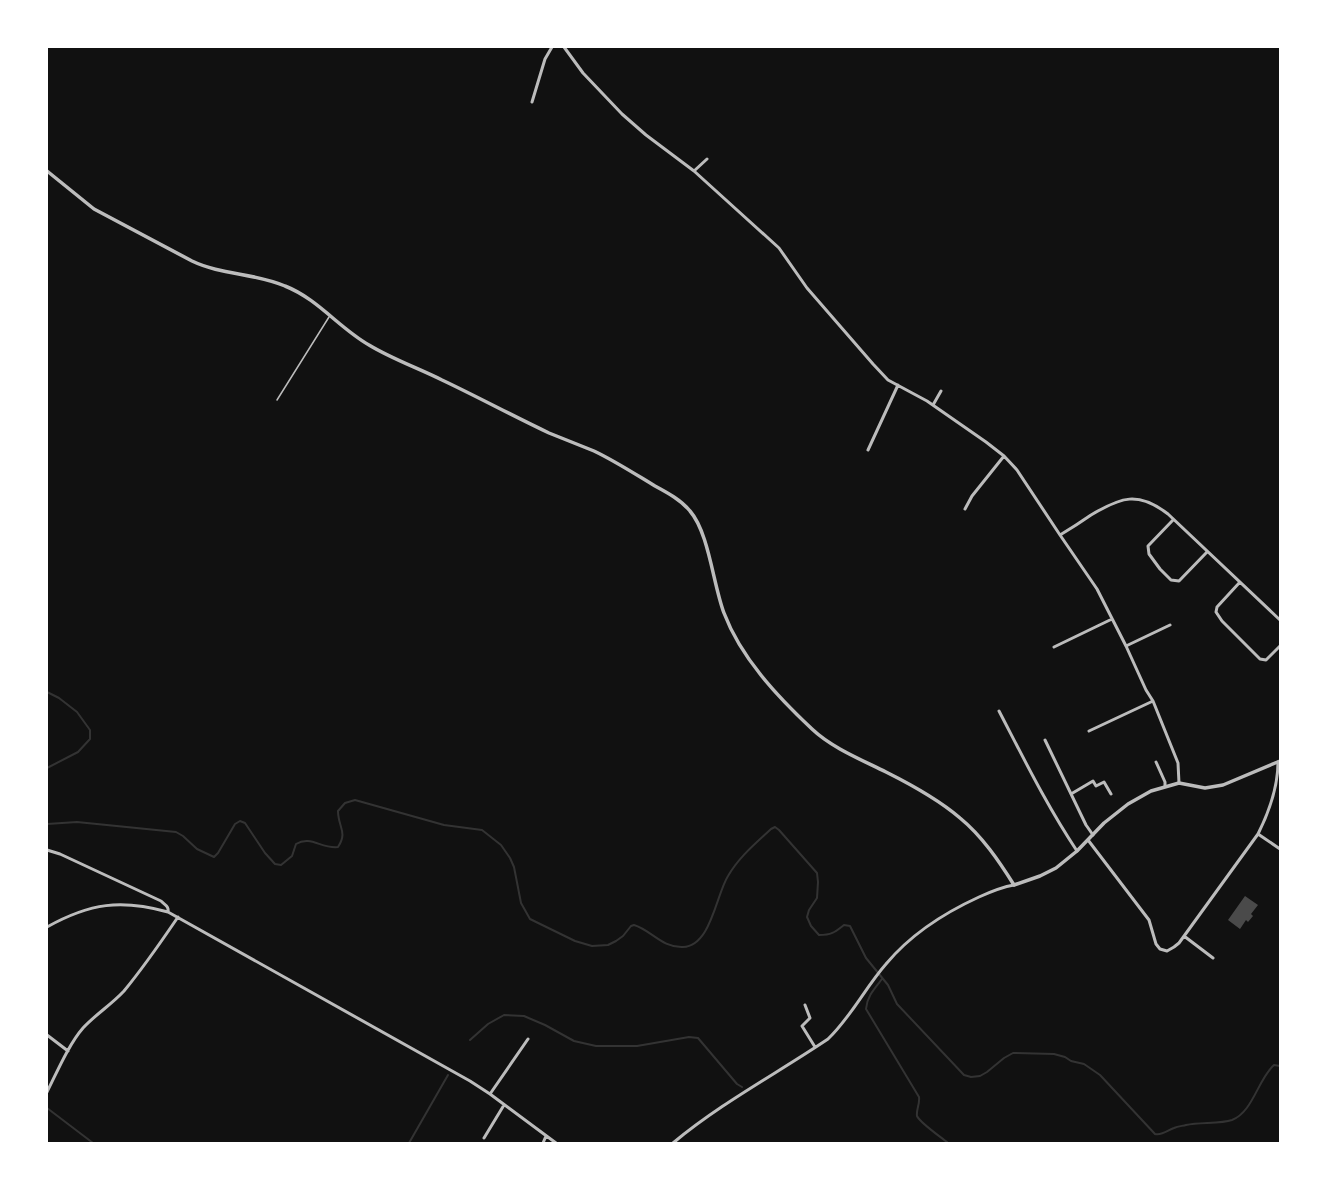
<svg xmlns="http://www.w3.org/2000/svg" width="1327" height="1190" viewBox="0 0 1327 1190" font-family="'DM Sans',sans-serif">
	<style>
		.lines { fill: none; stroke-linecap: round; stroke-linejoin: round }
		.stream { stroke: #333; stroke-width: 2 }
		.building { fill: #4a4a4a }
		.service { stroke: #bcbcbc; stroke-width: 1.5 }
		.minor { stroke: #bcbcbc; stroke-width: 3 }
		.tertiary { stroke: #bcbcbc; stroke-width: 3.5 }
	</style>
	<rect width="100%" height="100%" fill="#111"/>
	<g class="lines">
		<path class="stream" d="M47,692L59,698L77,712L90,730V739L78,752L47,768
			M47,824L77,822L176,832L183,836L197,849L214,857L218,853L235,824L240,821L245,823L265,853L275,864L281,865L292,856L296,844C311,835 321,849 338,847C348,832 338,827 338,811L345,803L355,800L444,825L482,830L501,845L510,858L514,867L521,903L530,919L575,941L592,946L608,945L616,941L623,936L631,926L634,925C651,930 662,948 683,947C711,946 716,895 728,876C739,857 755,844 771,829L775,827L779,830L817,873L818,882L817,898L809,910L807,917L811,926L819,935C832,935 835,932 844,925L850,926L866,958L888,985L897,1004L964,1075L971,1077L980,1076L987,1072L1004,1058L1013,1053L1054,1054L1065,1057L1071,1061L1084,1064L1100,1075L1155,1134C1162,1136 1168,1130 1174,1128C1178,1126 1183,1126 1186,1125C1200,1122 1220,1124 1232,1120C1253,1112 1258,1079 1274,1065L1280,1066
			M882,979C875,988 867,996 866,1009L919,1097C920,1104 916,1110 917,1116C920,1123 941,1137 948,1143
			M470,1040L488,1024L504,1015L524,1016L545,1025L574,1041L596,1046H637L689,1037L698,1038L737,1084L742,1087
			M47,1108L93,1143
			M409,1143L448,1075"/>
	</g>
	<path class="building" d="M1245,896L1258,905L1251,914L1253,916L1248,922L1246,920L1240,929L1228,920Z"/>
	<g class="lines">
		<path class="service" d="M277,400L329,317"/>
		<path class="minor" d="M564,47L583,73L622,114L646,135L694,171L779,248L807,288L873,364L888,380L927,401L986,442L1004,456L1017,470L1060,535L1097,589L1126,646L1146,690L1153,701L1178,763L1179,783
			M532,102L545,59L552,47
			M694,171L707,159
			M933,405L941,391
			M868,450L898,385
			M965,509L972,496L1004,456
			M1173,520L1148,546L1149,554L1160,569L1171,580L1179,581L1207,552
			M1060,535C1070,529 1081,522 1091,515C1121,497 1138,491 1168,514L1280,620
			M1240,582L1217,607L1216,612L1222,621L1260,659L1266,660L1280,646
			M1126,646L1170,625
			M1054,647L1112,619
			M999,711C1024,759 1047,806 1077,851
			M1089,731L1153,701
			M1045,740L1086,825L1093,835
			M1156,762L1165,782V786
			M1071,794L1093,781L1096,786L1104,782L1111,794
			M1258,834L1280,849
			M1088,840L1149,920L1156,944L1160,949L1167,951L1174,947L1179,943L1258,834C1269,812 1278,787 1278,762
			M47,850L60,854L161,901C165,905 169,906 168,912
			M47,927C90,903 121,899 168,912L470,1081L490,1094L556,1143
			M1184,936L1213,958
			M805,1005L810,1018L802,1026L815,1047
			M47,1035L68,1051
			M47,1092C57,1072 69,1044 83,1028C96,1014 111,1005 124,991C143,968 161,942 178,917
			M490,1094L528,1039
			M484,1138L504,1105
			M543,1143L546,1136
			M673,1143C721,1103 776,1074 828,1039C851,1017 865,988 886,964C911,934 944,913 979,897C990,892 1002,887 1014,885"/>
		<path class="tertiary" d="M47,171L94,209L192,261C221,275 255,273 285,286C318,299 339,328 369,345C392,359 418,368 442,380C478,397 513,416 549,433C564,439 579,445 594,451C615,461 635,474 655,486C668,493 681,500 690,511C709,533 713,584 724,613C741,658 777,696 812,729C832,748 862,760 886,772C912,785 938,799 960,818C982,836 999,861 1014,885L1040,876L1056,868L1077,851L1104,823L1128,804L1151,791L1179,783L1205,788L1223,785L1280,761"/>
	</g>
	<rect width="1327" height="1190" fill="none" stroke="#ffffff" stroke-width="96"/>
</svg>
